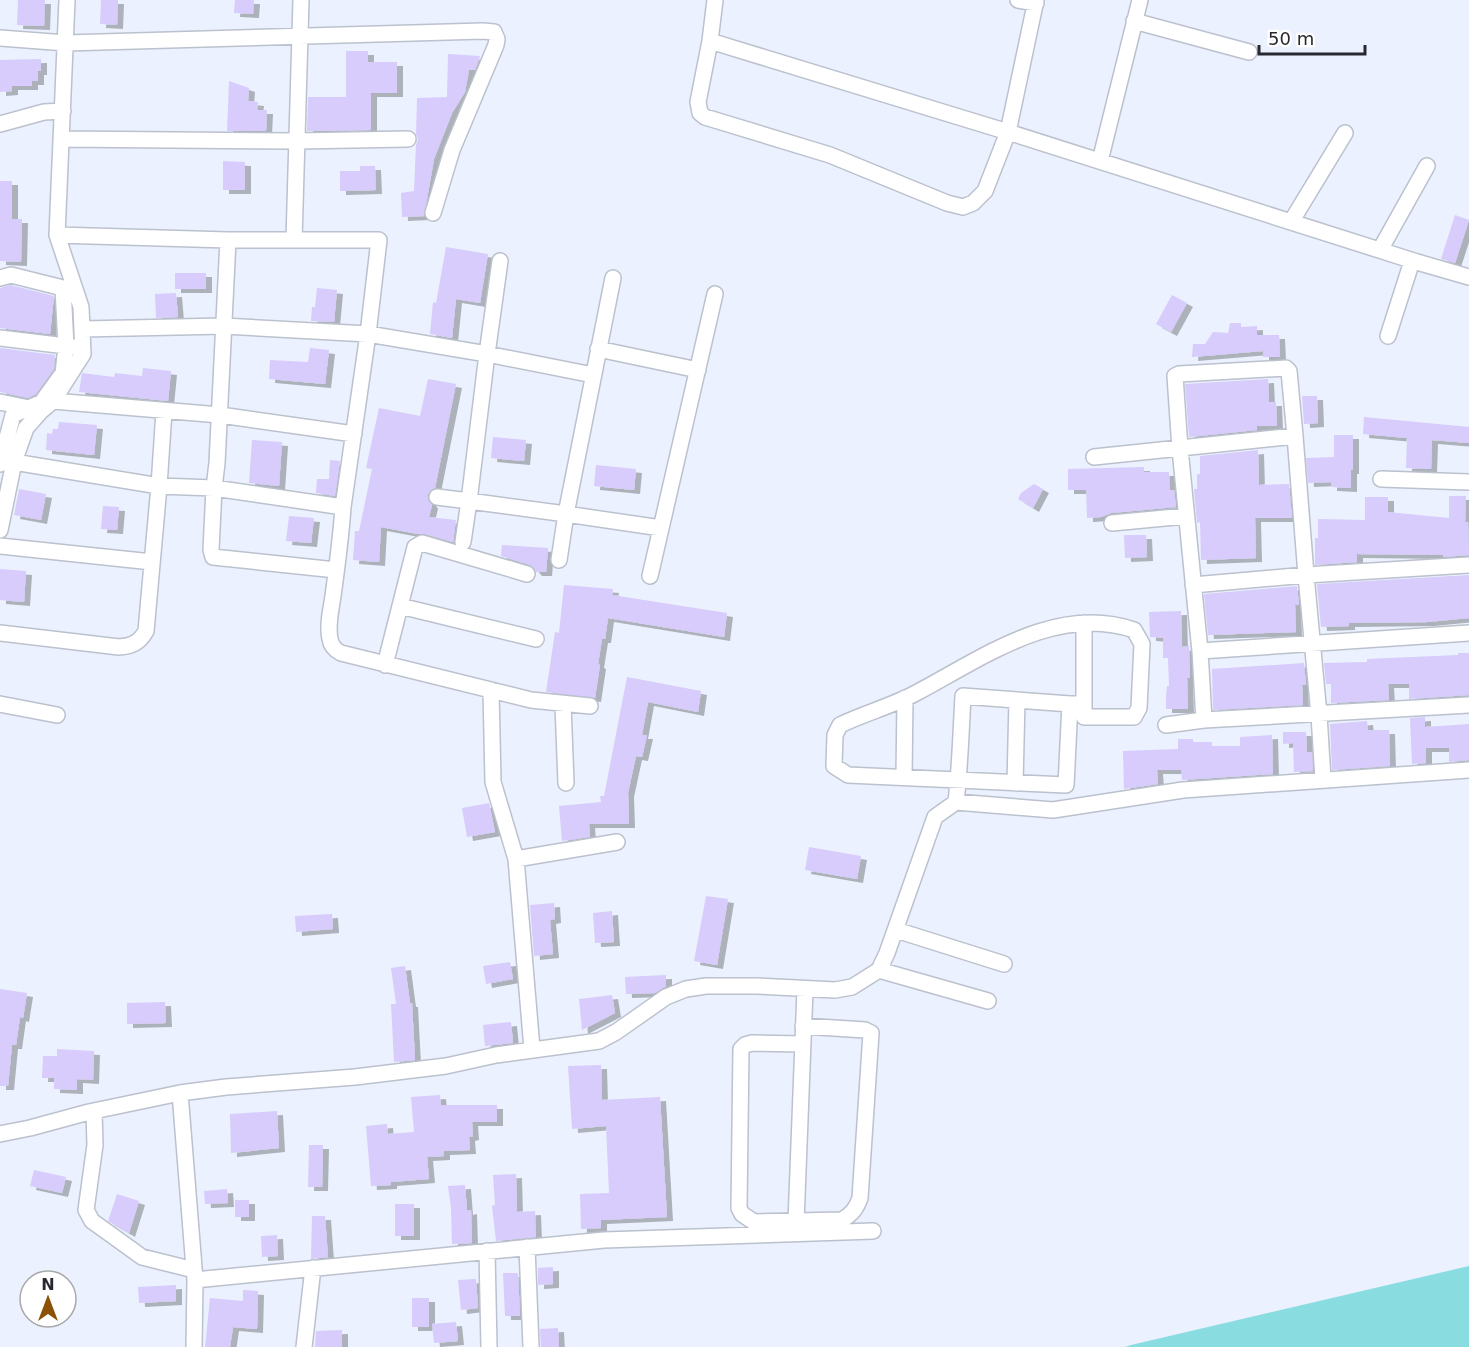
<svg xmlns="http://www.w3.org/2000/svg" width="1469" height="1347" viewBox="0 0 1469 1347" font-family="'DejaVu Sans',sans-serif">
	<style>
		.water { fill: #89dce0 }
		.building { fill: #d7ccfb; filter: url(#shadow) }
		.lines { fill: none; stroke-linecap: round; stroke-linejoin: round }
		.minor-casing { stroke: #bbc1cd; stroke-width: 18 }
		.minor { stroke: #fff; stroke-width: 15 }
	</style>
	<defs>
		<filter id="shadow"><feDropShadow dx="6" dy="4" stdDeviation="0" flood-color="#0004"/></filter>
	</defs>
	<rect width="100%" height="100%" fill="#ebf1fe"/>
	<path class="water" d="M1469,1266V1347H1125L1131,1345Z"/>
	<path class="building" d="M18,0H45L44,26L17,25Z
		M101,0H118L117,25L100,24Z
		M235,0H254L253,14L234,13Z
		M346,51H368V62H397V93H371V130L307,131L308,97H346Z
		M448,54L480,56L475,70H469L465,92L452,113L434,159L424,216L402,217L401,193L414,191L416,145L418,139L416,134L417,98L447,97Z
		M41,59V71H38V81H32V86H12V91L0,92V60Z
		M229,81L249,88L248,101L258,102L257,110H267L266,131H227Z
		M223,161L245,162V190H223Z
		M360,166H375L376,190L340,191V171H360Z
		M0,181H12V219H22L21,262L0,261Z
		M1455,215L1469,220L1455,263L1441,259Z
		M446,247L488,254L480,303L456,299L452,338L430,334L433,302L436,303Z
		M175,273H206V289H175Z
		M10,285L54,296L50,334L0,328V288Z
		M317,288L337,290L334,322L311,321L312,307H315Z
		M176,293L178,317L156,318L155,294Z
		M1172,295L1187,303L1171,332L1156,324Z
		M1230,323H1241V327L1257,326V335H1279L1280,357H1263V351L1192,357L1193,344H1205L1213,332L1228,333Z
		M0,348L55,355L54,369L36,394L28,398L0,392Z
		M310,348L329,350L325,384L269,379L270,360L308,362Z
		M143,368L171,371L168,401L79,392L82,373L114,377L115,373L142,376Z
		M428,379L456,384L435,488L430,491L427,496L432,505L429,517L456,520L453,542L425,534H418L381,527L379,562L353,560L355,531H359L372,469L366,468L379,408L420,416Z
		M1268,379L1269,402H1276L1277,426H1257V430L1189,437L1185,384Z
		M1302,396H1317L1318,423L1304,424Z
		M1364,417L1469,427V443L1432,440L1431,469L1406,468L1407,438L1363,434Z
		M59,422L97,425L94,455L46,450L47,433L52,434L53,429H58Z
		M1334,435H1353V470H1351V488L1331,487V482L1308,483L1306,458L1334,457Z
		M493,437L526,440L524,461L491,458Z
		M252,440L282,442L279,486L249,483Z
		M1258,450L1259,485L1289,484L1292,518H1255L1256,558L1201,560L1200,522L1197,523L1194,489H1197V474H1200V456Z
		M330,460L340,461L335,496L316,493L317,479H329Z
		M596,465L636,469L634,490L594,486Z
		M1144,467V472H1169L1170,490H1174L1176,507L1111,513L1101,517L1087,518L1086,490H1068V469Z
		M1034,484L1043,489L1033,508L1018,499L1021,493Z
		M19,489L46,494L41,520L14,515Z
		M1449,496H1466L1465,522H1468L1469,555L1443,557V555L1357,554V562L1315,565V538H1318V519L1365,520V497H1388V512L1449,518Z
		M103,506L119,507L117,530L101,529Z
		M289,516L314,518L311,543L286,541Z
		M1124,535H1146L1147,557L1125,558Z
		M502,545L548,548L546,572H536L530,565L501,556Z
		M0,569L26,571L24,602L0,600Z
		M1469,575V618L1428,622L1349,623V626L1321,627L1317,584Z
		M564,585L613,589L612,595L727,613L724,637L608,618L605,639H602L598,664L600,665L595,698L546,692L555,632L559,633Z
		M1297,586L1299,605H1295L1296,632L1208,635L1204,594Z
		M1181,611L1182,647L1189,646L1190,678H1187L1188,709H1166V696L1167,686H1169L1168,658H1163V638L1150,637L1149,612Z
		M1458,653H1469V695L1409,699V684H1388L1389,700L1331,703V684H1326L1324,663L1367,662V659L1458,655Z
		M1304,663L1306,685H1302L1303,705L1213,710L1212,669Z
		M627,677L701,691L698,712L648,702L642,735H647L642,757L636,756L628,793L629,824H589L590,837L562,841L559,806L601,802L600,796H604Z
		M1425,717V727L1469,724V760L1449,762V748H1426V763L1412,764L1410,718Z
		M1367,721L1368,730H1389L1390,766L1332,770L1330,724Z
		M1283,732H1306L1307,752H1312L1313,771L1294,772L1293,743L1283,744Z
		M1272,735L1273,774L1182,780L1181,770H1157L1158,784L1124,789L1123,751L1178,749V739H1193V742H1212V746H1240V737Z
		M489,803L495,832L467,837L462,808Z
		M809,847L861,856L857,879L805,870Z
		M706,896L728,899L717,965L694,961Z
		M554,903L555,919L550,920L553,954L534,956L530,905Z
		M612,911L614,942L595,943L593,913Z
		M332,914L333,929L296,932L295,916Z
		M510,962L513,979L486,984L483,966Z
		M405,966L410,1003H412L415,1060L394,1062L391,1004H396L391,968Z
		M666,975V986L655,993L626,994L625,977Z
		M0,989L27,993L23,1018L20,1017L16,1045H12L8,1086H0Z
		M612,995L615,1013L582,1030L579,999Z
		M165,1002L166,1023L127,1024V1003Z
		M511,1022L513,1043L485,1046L483,1025Z
		M57,1049L94,1051L93,1080L77,1079V1090L54,1089V1078H42L43,1056H57Z
		M601,1065L602,1100L660,1097L667,1217L601,1220V1228L581,1229L580,1194L609,1193L606,1126L572,1129L568,1066Z
		M440,1095L441,1105H497V1122H472L473,1136L469,1137L470,1150L444,1151V1156L427,1157L429,1179L391,1182V1185L371,1186L366,1126L387,1124L388,1134L414,1132L411,1097Z
		M277,1111L279,1148L231,1153L230,1114Z
		M309,1145H323L322,1187H308Z
		M34,1170L66,1177L62,1193L30,1186Z
		M516,1174L517,1212L535,1211L536,1237L496,1241L492,1206L495,1205L493,1175Z
		M465,1185L467,1211L471,1210L472,1243L452,1244L451,1208L448,1186Z
		M227,1189L228,1203L205,1204L204,1191Z
		M117,1194L139,1201L129,1233L108,1221Z
		M235,1200H249V1217H235Z
		M395,1204H414V1236H395Z
		M312,1216H325L328,1257L311,1259Z
		M277,1235L278,1256L262,1257L261,1236Z
		M553,1267V1284L538,1285V1268Z
		M503,1273H518L520,1316H505Z
		M476,1279L478,1308L461,1310L458,1280Z
		M176,1285V1301L139,1303L138,1287Z
		M243,1290L258,1291L257,1329L233,1327L230,1347H205L210,1298L243,1301Z
		M412,1298H429V1327H412Z
		M456,1322L458,1341L434,1343L432,1324Z
		M558,1328L559,1347H541L540,1329Z
		M342,1330V1347H315L316,1331Z"/>
	<g class="lines">
		<defs>
			<path id="minor" d="M67,0L57,235L228,240H379L368,334L343,507
				M715,0L710,41L698,102L700,113L705,117L830,155L947,203L963,207L973,203L985,191L1008,132L1036,0
				M1018,0L1036,3
				M1134,21L1249,52
				M0,38L66,43L483,31L494,32L497,39L496,45L452,150L433,213
				M710,41L1008,132L1417,262L1469,277
				M0,124L44,112L63,111
				M62,139L297,141L408,139
				M1100,161L1140,0
				M1291,222L1345,133
				M294,240L301,0
				M1380,250L1427,166
				M500,261L487,354L593,375
				M0,278L11,275L63,288
				M82,329L224,326L368,334L487,354L469,501L566,514L613,278
				M1388,336L1412,261
				M0,338L74,347
				M598,349L698,370
				M53,401L220,415L354,434
				M0,402L29,408
				M1094,457L1295,436L1306,575L1469,565
				M14,462L159,486L164,411
				M0,464L13,415L42,402L63,373L66,347L63,288
				M1381,479L1469,482
				M437,497L469,501L463,542
				M1112,523L1186,516
				M0,530L14,462L26,428L41,411L53,401L83,354L81,307L57,235
				M0,546L152,562
				M559,560L566,514L661,528
				M336,570L213,557L211,550L214,488L343,507C341,537 337,567 333,596C331,610 327,625 330,639C331,646 335,650 341,653L531,700L590,706
				M650,576L715,294
				M1193,585L1306,575L1319,715L1323,779
				M400,606L536,639
				M0,633L119,647C132,646 139,643 146,631L159,486L214,488L217,463L228,240
				M1200,651L1469,633
				M385,665L415,547L422,543L527,574
				M491,690L493,782L516,859L532,1049
				M0,704L57,715
				M1084,704V623
				M563,705L566,783
				M1204,720L1200,651L1180,449L1175,376L1179,374L1286,368L1289,371L1295,436
				M1166,725L1204,720L1469,705
				M904,777L905,698
				M1015,783L1017,700
				M956,802C960,767 961,731 963,696L1070,704L1066,785L848,775L834,766L835,735L840,725C865,713 892,706 916,693C981,659 1056,603 1134,630L1142,644L1139,708L1134,717H1084V704H1070
				M516,859L617,842
				M896,930L1004,964
				M879,970L988,1001
				M802,1044L752,1043L745,1045L741,1049L739,1208L742,1214L754,1222L842,1220C852,1214 856,1209 860,1198L871,1033L865,1030L803,1026
				M180,1093L195,1280L194,1347
				M94,1111L95,1145L86,1210L92,1221L142,1257L194,1270
				M0,1134L30,1128L89,1112L180,1093L226,1087L355,1077L446,1066L496,1055L599,1041L616,1032L666,997L686,989L706,986H757L835,990L852,987L879,970L887,953L935,817L956,802L1053,810L1183,790L1469,770
				M796,1222L805,990
				M527,1247L531,1347
				M487,1251L489,1347
				M195,1280L604,1240L873,1231
				M304,1347L313,1268"/>
		</defs>
		<use href="#minor" class="minor-casing"/>
		<use href="#minor" class="minor"/>
	</g>
	<g transform="translate(48 1299)"><circle r="28" fill="#ffffff" stroke="#a9a9ab" stroke-width="1.5"/>
	<path d="M0-4.5L10 22L0 15L-10 22Z" fill="#8a5107"/>
	<text y="-9" font-size="16" font-weight="bold" text-anchor="middle" fill="#27292e">N</text>
	</g>
	<path d="M1259 45v9h106v-9" fill="none" stroke="#27292e" stroke-width="3"/>
	<text x="1268" y="45" font-size="18" fill="#27292e" stroke="#ffffff" stroke-width="4.5" paint-order="stroke">50 m</text>
</svg>
